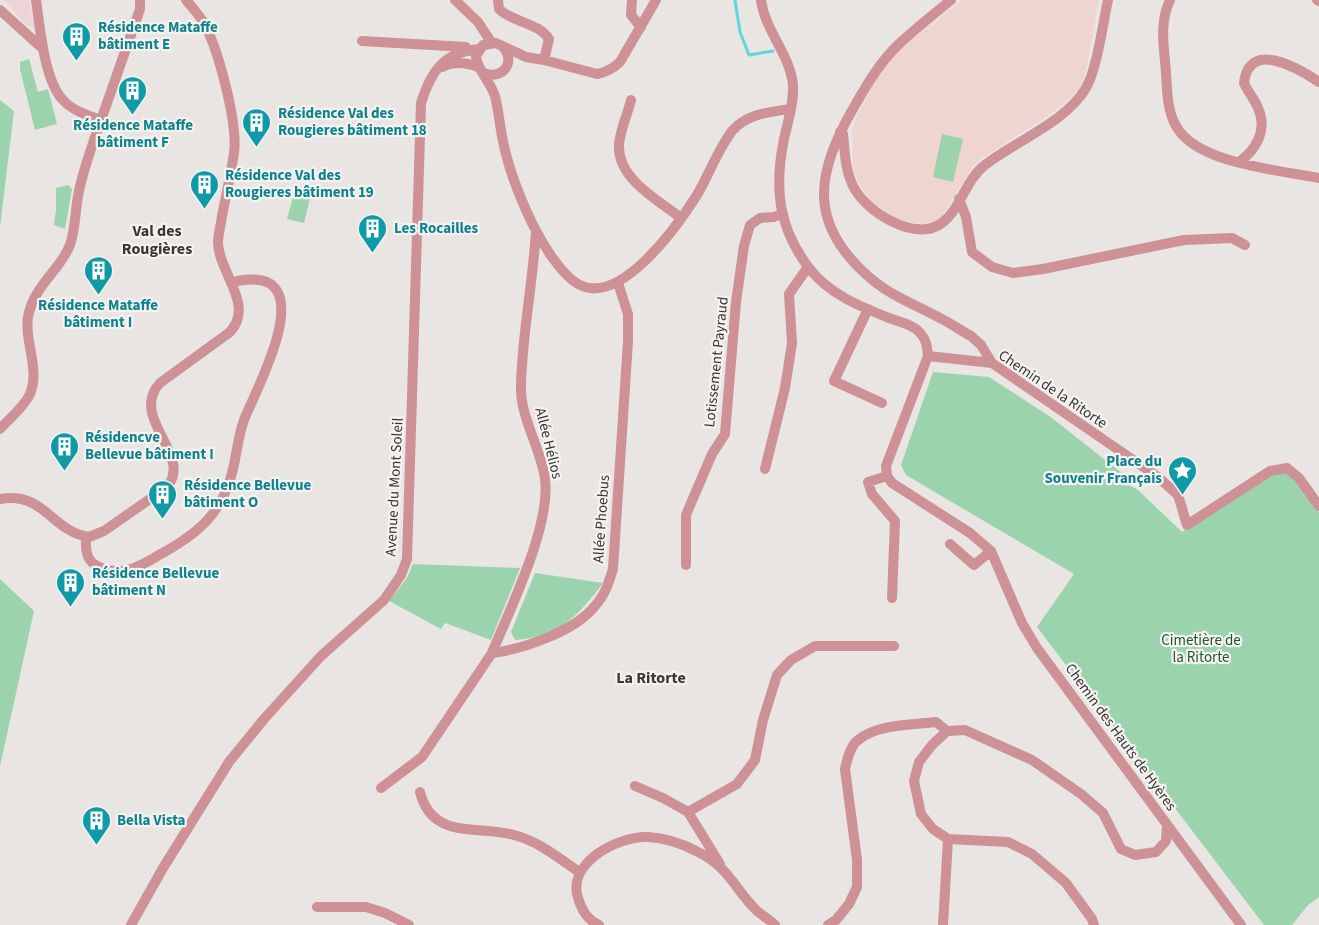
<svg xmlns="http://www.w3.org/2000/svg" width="1319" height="925" viewBox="0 0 1319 925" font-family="'Source Sans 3',sans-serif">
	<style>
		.education { fill: #efd4d7 }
		.medical { fill: #efd5cf }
		.green { fill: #9bd3ad }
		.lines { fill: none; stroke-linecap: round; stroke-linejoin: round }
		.stream { stroke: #61d4de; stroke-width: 3 }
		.minor { stroke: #ce9195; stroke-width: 10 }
		.labels { text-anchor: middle; stroke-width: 4.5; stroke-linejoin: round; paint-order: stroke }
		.culture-label { font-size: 15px; font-weight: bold; fill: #0d838f; stroke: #f5f2f0; text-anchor: start }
		.street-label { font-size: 15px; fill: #383736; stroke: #f5f2f0 }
		.park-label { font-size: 15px; fill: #1e5635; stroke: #f5f2f0 }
		.neighbourhood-label { font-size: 16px; font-weight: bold; fill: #383736; stroke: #f5f2f0 }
	</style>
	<rect width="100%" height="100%" fill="#e8e5e3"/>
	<path class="education" d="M4,0H29L35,27L27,26Z"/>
	<path class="medical" d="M963,0H1099L1085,75L1081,85L1075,93L1055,111L981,159L971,169L942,217L933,224H919L905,221L894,217L870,200L858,182L853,167L852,130L856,117L882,69L907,43Z"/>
	<path class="green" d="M29,59L38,92L48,89L57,124L35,130L20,69V62Z
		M0,100L14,111L0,227Z
		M942,134L963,139L953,182L933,177Z
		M68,185L72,189L65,229L54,225L56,210V188Z
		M296,186L312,190L304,223L287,219Z
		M933,372L989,377L1052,418L1124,475L1121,480L1138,490L1182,532L1272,474L1286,473L1296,480L1319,513V897L1308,905L1292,925H1264L1037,627L1074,574L906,475L901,465Z
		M413,564L520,568L491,640L445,623L441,629L389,601L407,578Z
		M535,573L603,583C587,604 569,627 543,635C534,638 524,639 515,640L511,632Z
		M0,579L34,611L0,766Z"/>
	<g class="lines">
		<path class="stream" d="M735,0L740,32L749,55L773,51"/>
		<path class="minor" d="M455,0L478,22L491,42
			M498,0L499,9C513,23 538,22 549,39L544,60
			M632,0L631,15L641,27
			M656,0L620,62C613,69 607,72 597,74L544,60L526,57L496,43L483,45L476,56C476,68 490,81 495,96C499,112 500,129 504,146C510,173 520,198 532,223C541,241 560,274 578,284C620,308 678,225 697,195C708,176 719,148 732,131C747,114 769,112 790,109
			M761,0C765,31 790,54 793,85C794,103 788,121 784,139C774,188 778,227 809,268C829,294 859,306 889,318C900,322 914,325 921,334C927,341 927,348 928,356L886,466L887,476L892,483L970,533L991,551L1022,623L1037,648L1241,925
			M951,0C933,15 915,29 899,44C880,62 867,84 854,107C816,172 807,223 869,277C889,295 916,305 940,318C950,323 960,330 971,336L981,345L992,363
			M1170,0C1159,23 1164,47 1166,72C1167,90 1167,110 1176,126C1197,164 1279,170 1319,178
			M1317,0L1319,1
			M0,10L42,48
			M362,41L466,47
			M442,67C454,61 465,62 478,67
			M483,73C503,81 517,61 502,46
			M631,100C628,113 619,133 619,146C618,179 658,200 681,218
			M101,120L140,9V0
			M840,132L843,134C845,153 845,171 854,188C867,212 916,243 942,223C961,209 965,180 985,165C1016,141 1066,122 1086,88C1097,69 1103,23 1108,0
			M1239,162C1256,150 1268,130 1258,108C1255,100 1248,92 1244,83C1249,39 1298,68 1319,82
			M959,199L966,217L972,252L992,267L1013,273L1043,269L1184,240L1232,238L1245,245
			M868,309L834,381L882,403
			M928,356L992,363L1158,477L1178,495L1187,525L1270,471L1287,468L1299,478L1319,506
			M0,429C10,418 24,407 30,394C41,368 22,338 29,312C37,283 60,270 70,245C76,227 75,209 79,191C84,167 93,143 101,120C87,115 73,111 63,100C44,80 40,27 36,0
			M765,469L785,388L792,343L789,294L808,267
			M887,476L868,482L872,494L895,521L892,598
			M0,499C44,491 51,531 89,537L104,531L167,487C194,455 128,418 160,383L230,332C255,305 219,273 218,243C218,234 221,225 222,216C226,195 231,174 234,153C238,124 219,52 205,25C200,16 193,8 186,0
			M86,537C85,556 88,565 108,570C128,574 142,565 159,555C198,534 223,513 233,469C237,453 238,436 244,420C254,394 306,300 267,282C257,278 241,279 231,283
			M950,544L974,565L991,551
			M686,565V515L712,454L725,434L736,302L744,246L750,225L760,218L774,217L781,214
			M492,653C510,609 551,526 545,479C541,448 520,418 521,386C522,334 533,283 536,231
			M635,786L663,798L688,812L720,864
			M381,788L422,757L492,653C523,649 574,632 595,606C605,595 609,582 613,569L628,341V314L618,283
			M420,792C432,840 477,825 514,835C538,841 559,858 579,872
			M688,812L737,784L755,760L763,720L777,675L791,660L815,646H894
			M317,907H366L385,913L409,925
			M131,925L163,868L229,762L264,719L321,656L384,600L401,575L407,559L421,103C431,71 444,52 479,49
			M599,925C588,920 583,912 579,901C564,864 617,836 648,837C665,838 681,843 696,851C730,867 734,889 757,911C763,916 770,920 775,925
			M828,925L836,920L849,904L857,887V860L845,769C847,760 850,746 858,740C878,724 912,725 936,722L947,731
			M943,925L948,839
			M1094,925L1092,919L1066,883L1032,854L1008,842L948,839L933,829L921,814L914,781L919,762L932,745L947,731L965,730L1032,760L1081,794L1103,813L1121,849L1135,855L1156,852L1166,841L1167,825"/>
	</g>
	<defs>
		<symbol id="building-pin" viewBox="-11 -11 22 30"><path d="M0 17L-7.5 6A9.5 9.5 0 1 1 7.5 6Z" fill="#0f9aa8" stroke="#f5f2f0"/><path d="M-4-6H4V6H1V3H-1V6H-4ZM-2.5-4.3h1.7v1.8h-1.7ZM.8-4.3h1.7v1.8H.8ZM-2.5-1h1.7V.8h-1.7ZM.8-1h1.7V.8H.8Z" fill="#fff"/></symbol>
		<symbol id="sight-pin" viewBox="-11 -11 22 30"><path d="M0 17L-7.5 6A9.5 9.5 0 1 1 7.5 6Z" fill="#0f9aa8" stroke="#f5f2f0"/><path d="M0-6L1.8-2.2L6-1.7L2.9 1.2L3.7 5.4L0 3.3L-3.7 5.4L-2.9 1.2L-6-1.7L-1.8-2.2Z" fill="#fff"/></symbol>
	</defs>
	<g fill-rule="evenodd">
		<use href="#building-pin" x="60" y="20" width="33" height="45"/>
		<use href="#building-pin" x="116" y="74" width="33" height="45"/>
		<use href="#building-pin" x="240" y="106" width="33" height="45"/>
		<use href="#building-pin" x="188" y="168" width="33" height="45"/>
		<use href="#building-pin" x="356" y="212" width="33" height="45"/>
		<use href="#building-pin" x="82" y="254" width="33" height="45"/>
		<use href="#building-pin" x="48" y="430" width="33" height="45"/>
		<use href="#sight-pin" x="1166" y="454" width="33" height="45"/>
		<use href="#building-pin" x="146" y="478" width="33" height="45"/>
		<use href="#building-pin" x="54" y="566" width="33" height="45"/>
		<use href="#building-pin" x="80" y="804" width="33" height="45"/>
	</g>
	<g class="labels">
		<g class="culture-label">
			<text x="98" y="32">Résidence Mataffe<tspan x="98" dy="17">bâtiment E</tspan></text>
			<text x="278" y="118">Résidence Val des<tspan x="278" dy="17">Rougieres bâtiment 18</tspan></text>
			<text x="133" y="130" text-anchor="middle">Résidence Mataffe<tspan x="133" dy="17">bâtiment F</tspan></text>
			<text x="225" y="180">Résidence Val des<tspan x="225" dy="17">Rougieres bâtiment 19</tspan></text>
			<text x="394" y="233">Les Rocailles</text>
			<text x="98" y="310" text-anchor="middle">Résidence Mataffe<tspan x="98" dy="17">bâtiment I</tspan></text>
			<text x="85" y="442">Résidencve<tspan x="85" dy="17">Bellevue bâtiment I</tspan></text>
			<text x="1162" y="466" text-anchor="end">Place du<tspan x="1162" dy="17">Souvenir Français</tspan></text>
			<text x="184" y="490">Résidence Bellevue<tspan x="184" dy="17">bâtiment O</tspan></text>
			<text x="92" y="578">Résidence Bellevue<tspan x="92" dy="17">bâtiment N</tspan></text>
			<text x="117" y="825">Bella Vista</text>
		</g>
		<g class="street-label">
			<text transform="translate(716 362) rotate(-84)" y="5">Lotissement Payraud</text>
			<text transform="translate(1053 389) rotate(34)" y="5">Chemin de la Ritorte</text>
			<text transform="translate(549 443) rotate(76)" y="5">Allée Hélios</text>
			<text transform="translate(394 487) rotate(-87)" y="5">Avenue du Mont Soleil</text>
			<text transform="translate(601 519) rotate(-86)" y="5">Allée Phoebus</text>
			<text transform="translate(1121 737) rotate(54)" y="5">Chemin des Hauts de Hyères</text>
		</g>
		<g class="park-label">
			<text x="1201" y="645">Cimetière de<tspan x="1201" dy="17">la Ritorte</tspan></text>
		</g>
		<g class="neighbourhood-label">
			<text x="157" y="236">Val des<tspan x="157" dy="18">Rougières</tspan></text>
			<text x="651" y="683">La Ritorte</text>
		</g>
	</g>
</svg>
